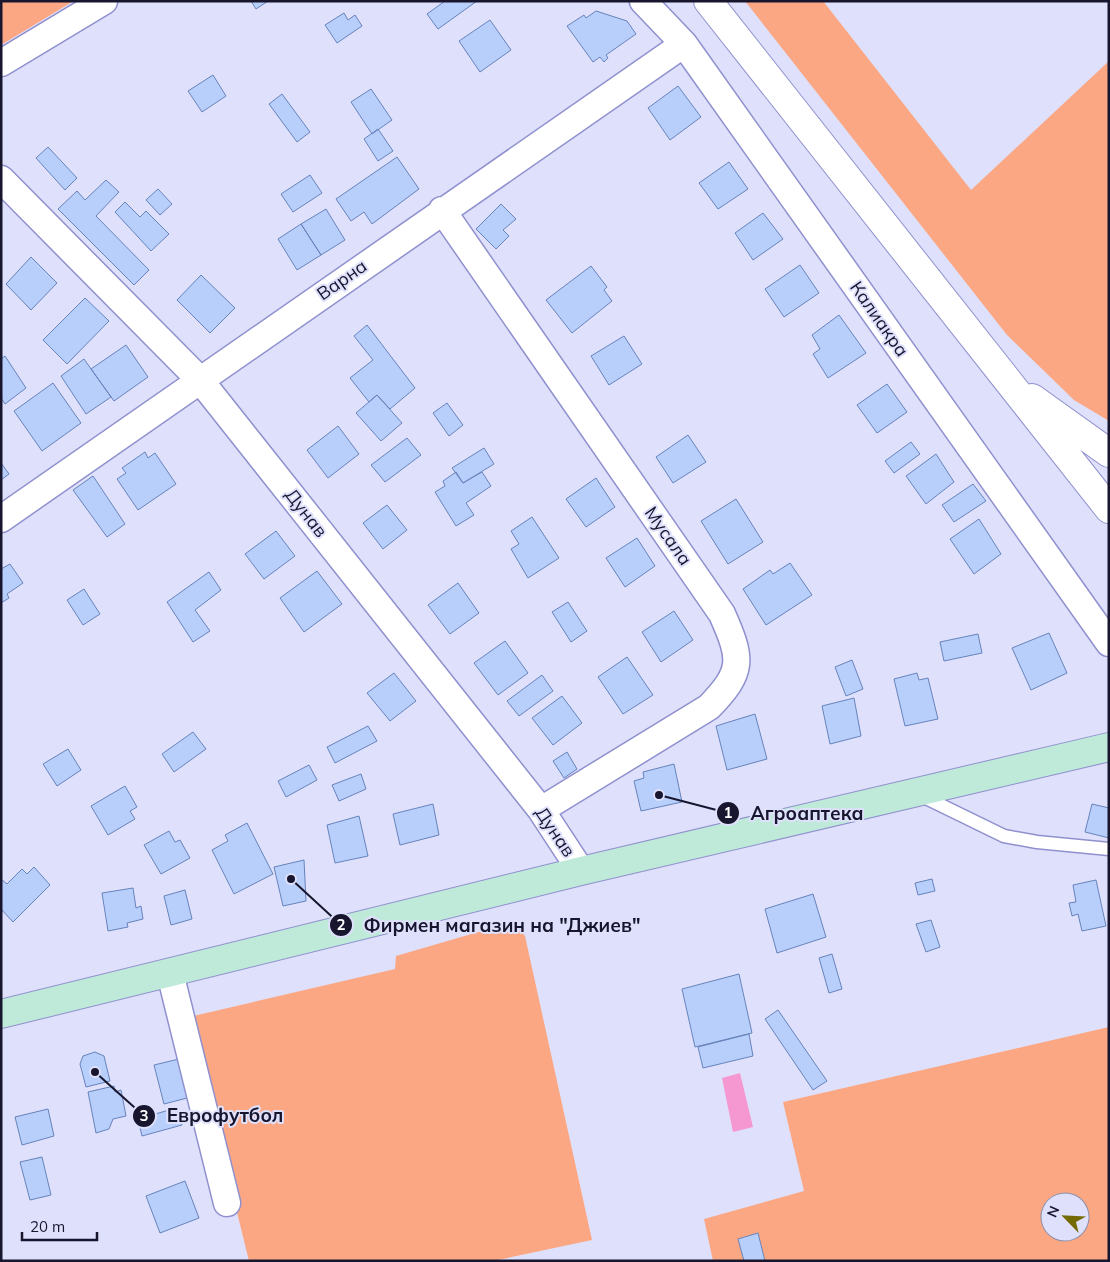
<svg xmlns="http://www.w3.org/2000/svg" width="1110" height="1262" viewBox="0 0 1110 1262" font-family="Mulish,sans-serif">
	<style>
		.green { fill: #fba784; fill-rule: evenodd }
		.water { fill: #f598d1 }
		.building { fill: #b8cffb; stroke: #6783bb }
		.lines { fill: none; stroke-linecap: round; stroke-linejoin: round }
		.service-casing { stroke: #8f90ce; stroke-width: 15 }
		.minor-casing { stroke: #8f90ce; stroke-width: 29 }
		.tertiary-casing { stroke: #8f90ce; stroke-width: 30 }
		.secondary-casing { stroke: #8f90ce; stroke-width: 30 }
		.service { stroke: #fff; stroke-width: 12 }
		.minor { stroke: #fff; stroke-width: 26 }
		.tertiary { stroke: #fff; stroke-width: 28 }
		.secondary { stroke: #bfeada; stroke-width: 28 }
		.labels { text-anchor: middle; stroke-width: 4; stroke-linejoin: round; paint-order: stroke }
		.street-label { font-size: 18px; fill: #17162e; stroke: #dfe0fb }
		.leader { fill: none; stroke: #17162e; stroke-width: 2 }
		.callout-dot { fill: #17162e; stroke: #dfe0fb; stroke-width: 2 }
		.mark-label { font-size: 15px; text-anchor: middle; font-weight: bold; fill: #fff }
		.callout-label { font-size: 19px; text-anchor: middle; font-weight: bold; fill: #17162e; stroke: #dfe0fb; stroke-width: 4; stroke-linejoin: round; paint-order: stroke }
	</style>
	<rect width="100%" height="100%" fill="#dfe0fb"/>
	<path class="green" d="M1,1H72V2L1,45Z
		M745,1H823L971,190L1109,61V421L1074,400L1007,335Z
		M513,922L525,936L592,1240L493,1261H249L189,1017L395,969L396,956Z
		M1109,1027V1261H713L704,1219L804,1191L783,1102ZM1050,1202H1080V1232H1050Z"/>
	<path class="water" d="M740,1073L753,1127L733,1132L722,1078Z"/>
	<path class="building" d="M251,1H268L256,9Z
		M445,1H477L438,29L427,14Z
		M596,11L627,21L636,34L606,55L608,58L604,62L600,57L593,62L567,26L584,15L586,18Z
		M344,13L348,20L355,15L362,26L337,43L325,25Z
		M490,20L511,50L480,72L459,41Z
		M213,75L226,96L202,112L188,91Z
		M678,86L701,117L670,140L648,108Z
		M371,89L392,120L372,134L351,102Z
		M282,94L310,132L297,142L269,104Z
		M378,129L393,151L378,161L364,139Z
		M48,147L77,178L65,190L36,158Z
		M397,157L419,189L372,224L364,212L351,221L336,199Z
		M729,162L748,189L718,209L699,183Z
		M310,175L322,193L293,212L281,194Z
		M106,180L119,192L96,216L149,270L134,285L58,209L77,191L85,200Z
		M158,189L172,204L160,215L146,200Z
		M125,202L140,217L146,211L169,234L151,251L115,212Z
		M501,204L516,219L503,230L509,236L496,249L476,229Z
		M326,209L345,240L321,255L301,224Z
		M763,213L783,239L753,260L735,233Z
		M301,224L321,255L297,270L278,239Z
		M31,257L57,283L31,310L6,284Z
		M800,265L819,293L784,317L765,289Z
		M591,266L607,287L604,290L612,301L572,333L546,300Z
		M201,275L235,308L210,333L177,300Z
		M85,298L109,321L67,364L43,340Z
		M839,315L866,353L828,378L813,354L820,349L812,335Z
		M367,325L415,388L390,409L377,395L369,402L350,378L373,360L354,336Z
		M624,336L642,364L609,385L591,356Z
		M126,345L148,377L114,401L91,369Z
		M5,356L26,388L5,404L1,398V359Z
		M84,359L111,397L86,414L61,376Z
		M53,383L81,423L42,451L14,411Z
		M887,384L907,412L877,433L857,405Z
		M377,395L402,423L381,441L356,413Z
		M447,403L463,425L449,436L433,413Z
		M338,426L359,454L328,478L307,450Z
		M688,435L706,462L673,483L656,457Z
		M407,438L421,455L385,482L371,465Z
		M911,442L920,454L894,473L885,461Z
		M484,448L494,464L463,483L452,468Z
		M145,452L148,458L155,453L176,484L138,510L117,479L126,473L122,468Z
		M936,454L954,482L926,504L906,476Z
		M1,463L9,474L1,480Z
		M456,472L463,483L482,472L491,486L466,503L474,515L456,526L435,492L445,486L443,481Z
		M93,476L125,524L107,537L73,490Z
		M596,478L615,507L586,527L566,499Z
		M973,484L986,501L954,522L942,505Z
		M736,499L763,542L728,564L701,521Z
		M387,505L407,530L383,549L363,523Z
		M532,517L559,558L528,578L511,549L519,544L511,531Z
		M979,519L1001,554L974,574L950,539Z
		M276,531L295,556L264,579L245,554Z
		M637,538L655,566L625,587L606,558Z
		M790,563L812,595L766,625L743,589L770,570L773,574Z
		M10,564L23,583L7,594L9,598L1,603V569Z
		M317,571L342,604L304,632L280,598Z
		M209,572L221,590L195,610L210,631L193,642L167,602Z
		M458,583L479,613L450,634L428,605Z
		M84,589L100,614L83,625L67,600Z
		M568,602L587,631L571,642L552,612Z
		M674,611L693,640L661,662L642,632Z
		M1049,633L1067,673L1031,690L1012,648Z
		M978,634L982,653L944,661L940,642Z
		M505,641L528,673L498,695L474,663Z
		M627,657L653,695L623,714L598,677Z
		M852,660L863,689L846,696L835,667Z
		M394,673L416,701L390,721L367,693Z
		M917,673L919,680L928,678L938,719L905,726L894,679Z
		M542,675L553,691L519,716L507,701Z
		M562,696L582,723L553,745L532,718Z
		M854,698L861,736L830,744L822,706Z
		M755,714L767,759L727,770L716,726Z
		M368,726L377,741L335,763L327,747Z
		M193,732L206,749L174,772L162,754Z
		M68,749L81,770L57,786L43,764Z
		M567,752L577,769L564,778L553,761Z
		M674,764L682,802L641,811L634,781L644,778L643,772Z
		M309,765L317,780L286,797L278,781Z
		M361,774L366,789L339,801L332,785Z
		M125,786L137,807L130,811L135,819L108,835L91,806Z
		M433,804L439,835L400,845L393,814Z
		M1092,804L1109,808V838L1085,832Z
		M359,816L368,856L335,863L327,825Z
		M247,823L273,874L234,894L212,850L228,841L225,835Z
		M169,831L175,842L180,840L190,858L161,874L144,845Z
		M304,860L306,901L283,906L274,867Z
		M34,867L50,885L13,922L1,909V879L7,884L22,869L27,874Z
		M932,879L935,891L918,895L915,883Z
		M1096,880L1106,926L1082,931L1078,914L1072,916L1069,903L1076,902L1073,885Z
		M133,888L136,908L141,906L143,919L127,923L128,927L108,931L102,893Z
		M185,890L192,919L171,925L164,896Z
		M813,894L826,937L777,953L765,909Z
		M931,920L940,947L926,952L916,924Z
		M832,954L842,989L829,993L819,958Z
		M739,974L752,1033L695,1047L682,989Z
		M778,1010L827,1081L813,1090L765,1019Z
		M749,1034L753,1056L703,1068L698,1047Z
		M95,1052L104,1056L110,1081L86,1087L80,1064L83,1056Z
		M179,1059L191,1097L164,1104L154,1065Z
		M114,1086L115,1092L121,1090L126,1116L113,1119L109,1129L96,1133L88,1092Z
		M176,1108L182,1125L142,1136L138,1119Z
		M48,1109L54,1136L22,1145L15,1117Z
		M42,1157L51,1195L30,1200L20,1162Z
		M185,1181L199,1218L160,1233L146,1196Z
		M758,1233L765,1261H744L738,1239Z"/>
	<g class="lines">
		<defs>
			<path id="service" d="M920,795L1004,836L1037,842L1109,849"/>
			<path id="minor" d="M643,1L684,44L1109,643
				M1,63L104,1
				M1,179L200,380L541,810L581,871
				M442,210L722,614C742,659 744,671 709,707L541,810
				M1,519L684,44
				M170,973L227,1203"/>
			<path id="tertiary" d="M708,1L1109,509
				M1032,398L1109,453"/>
			<path id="secondary" d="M1,1014L581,871L1109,747"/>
		</defs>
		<use href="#service" class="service-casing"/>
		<use href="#minor" class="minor-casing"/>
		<use href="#tertiary" class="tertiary-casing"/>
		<use href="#secondary" class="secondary-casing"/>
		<use href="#service" class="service"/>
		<use href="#minor" class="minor"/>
		<use href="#tertiary" class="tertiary"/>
		<use href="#secondary" class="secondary"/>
	</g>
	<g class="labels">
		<g class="street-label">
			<text transform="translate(342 280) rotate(-35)" y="6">Варна</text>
			<text transform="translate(879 319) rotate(55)" y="6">Калиакра</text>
			<text transform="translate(306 513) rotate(52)" y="6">Дунав</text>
			<text transform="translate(668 536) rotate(55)" y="6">Мусала</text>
			<text transform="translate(555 832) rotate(56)" y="6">Дунав</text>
		</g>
	</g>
	<path class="leader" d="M659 795L728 813M291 879L341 925M95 1072L144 1116"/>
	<g class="callout-dot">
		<circle cx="659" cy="795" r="5"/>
		<circle cx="291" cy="879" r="5"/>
		<circle cx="95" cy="1072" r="5"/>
		<circle cx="728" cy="813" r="12"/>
		<circle cx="341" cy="925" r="12"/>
		<circle cx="144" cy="1116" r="12"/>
	</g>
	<g class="mark-label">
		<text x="728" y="818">1</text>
		<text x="341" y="930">2</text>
		<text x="144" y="1121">3</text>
	</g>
	<g class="callout-label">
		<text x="807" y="820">Агроаптека</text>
		<text x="502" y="932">Фирмен магазин на "Джиев"</text>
		<text x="225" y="1122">Еврофутбол</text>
	</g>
	<rect width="1110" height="1262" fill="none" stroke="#17162e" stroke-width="5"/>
	<g transform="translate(1065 1217) rotate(294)"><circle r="24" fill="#dfe0fb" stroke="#8f8fa9"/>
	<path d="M0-4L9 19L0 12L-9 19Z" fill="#746a02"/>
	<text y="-8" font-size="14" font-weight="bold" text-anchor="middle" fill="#17162e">N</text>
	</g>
	<path d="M22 1232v8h75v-8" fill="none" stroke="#17162e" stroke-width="2.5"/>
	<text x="30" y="1232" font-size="15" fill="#17162e" stroke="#dfe0fb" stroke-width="4" paint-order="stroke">20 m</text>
</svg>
